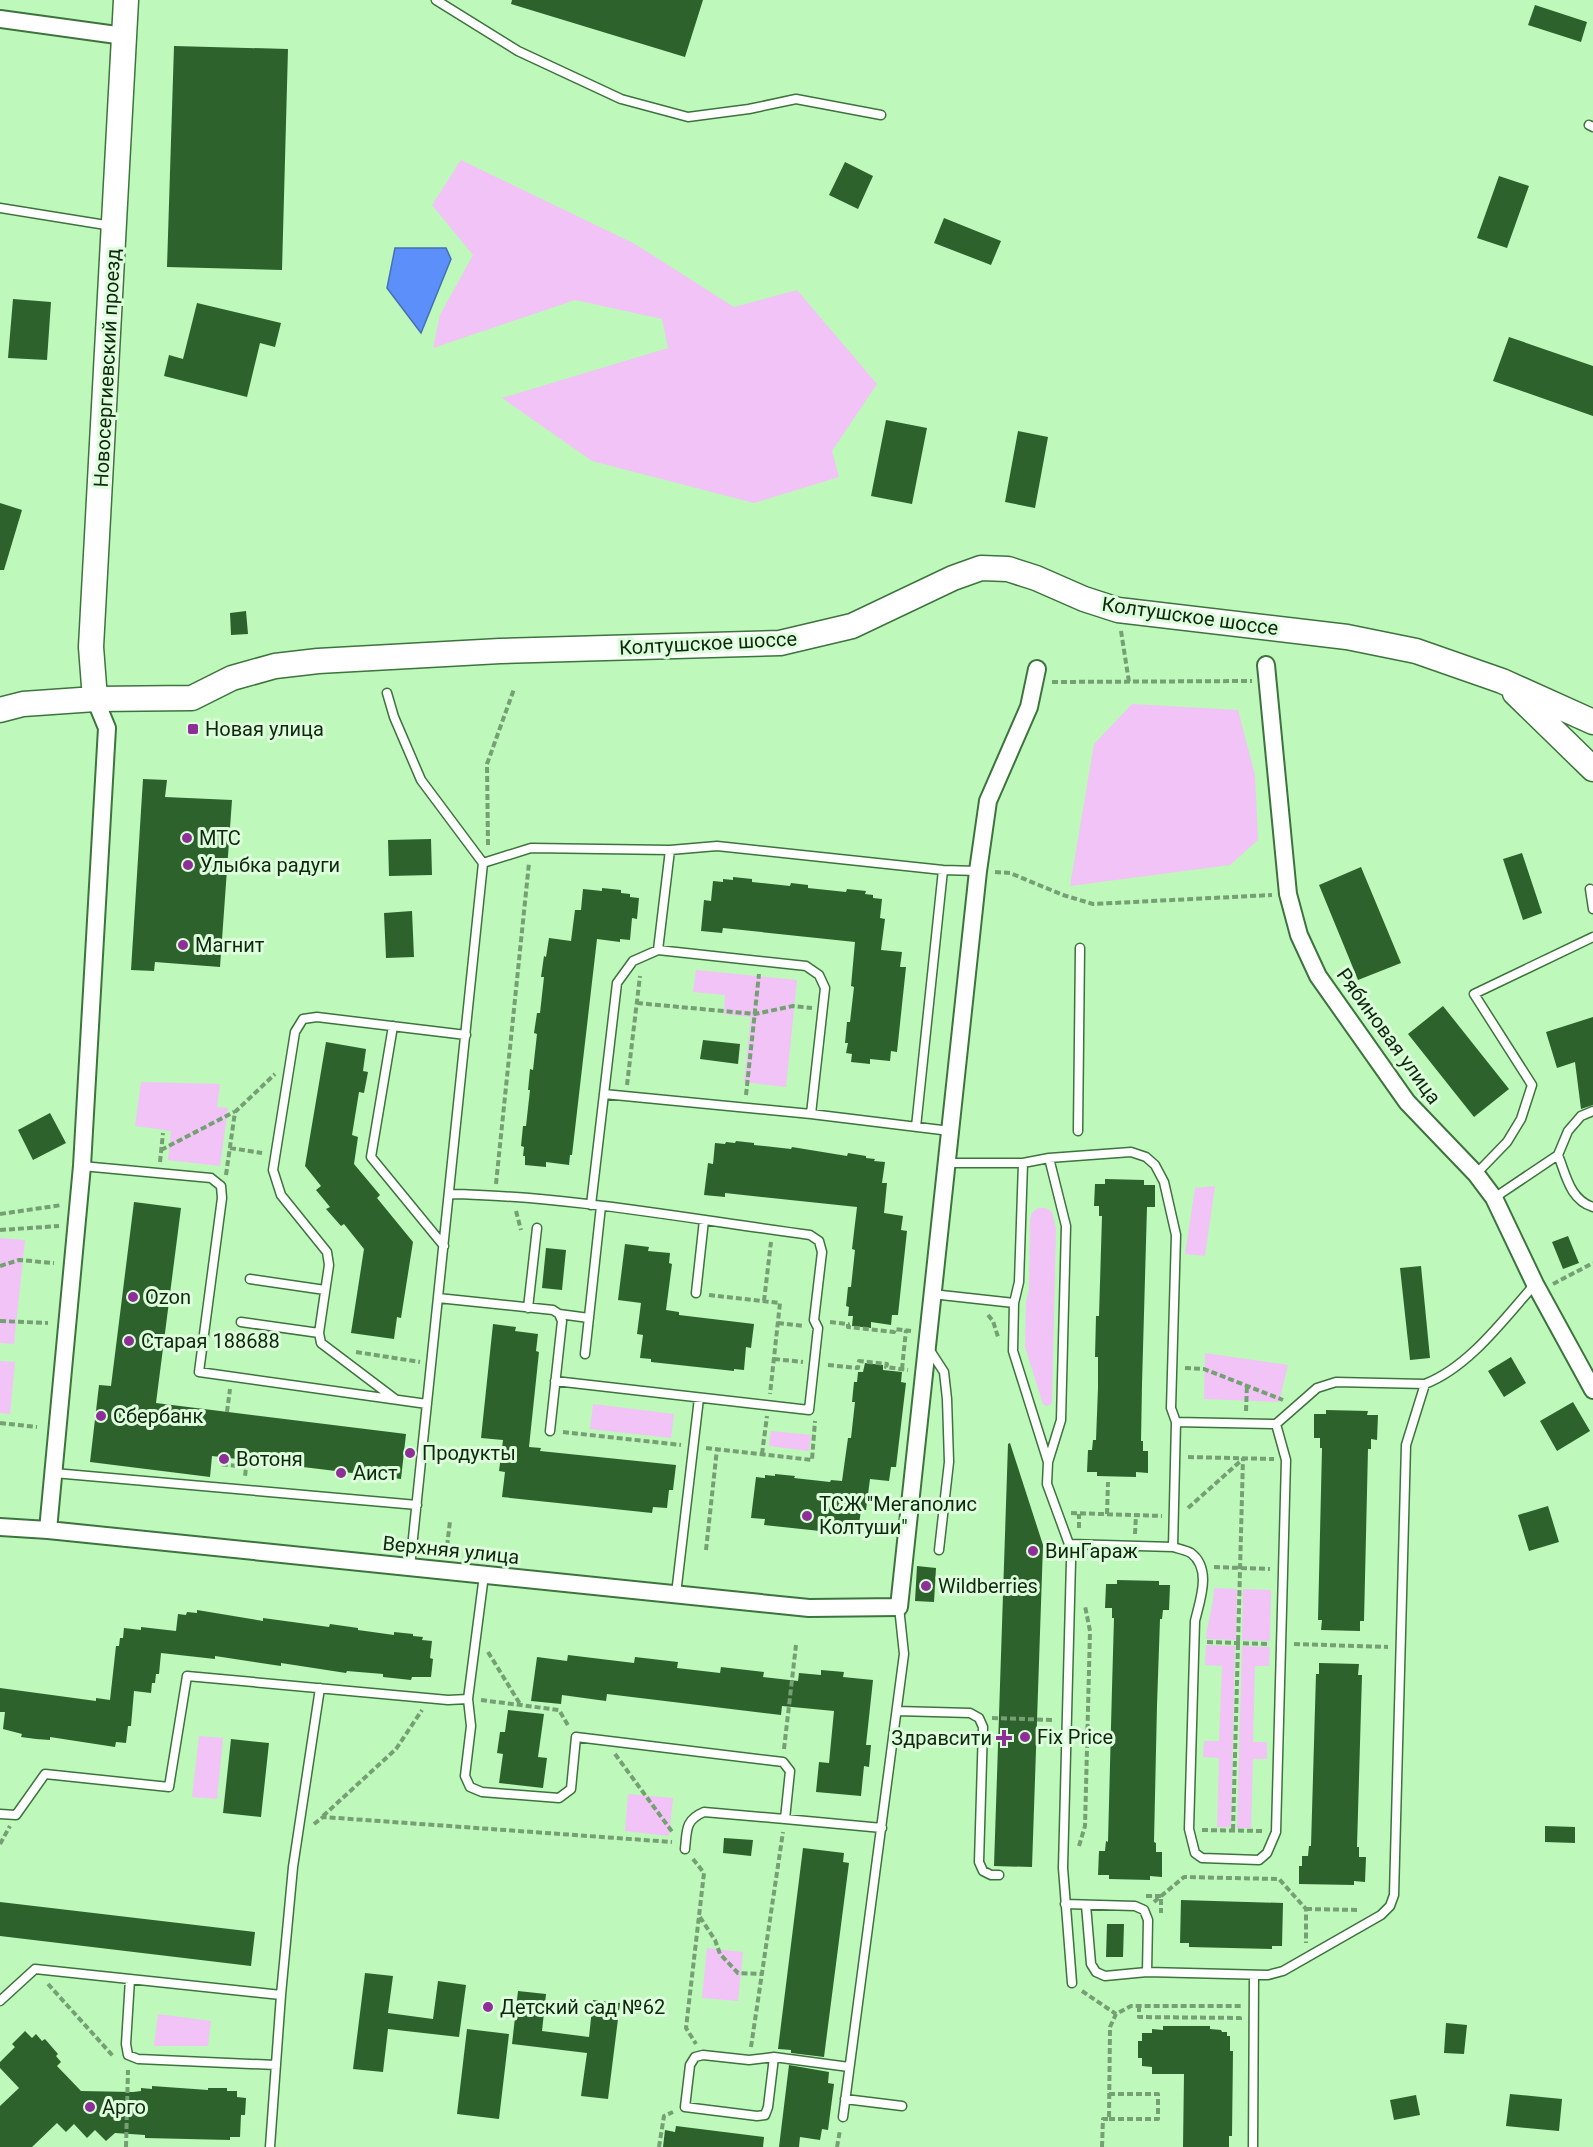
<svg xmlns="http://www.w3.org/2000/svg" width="1593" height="2147" viewBox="0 0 1593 2147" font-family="Roboto,sans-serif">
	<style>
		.green { fill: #f2c3f6 }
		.water { fill: #5d8ffa; stroke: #4670b4; stroke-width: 1.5 }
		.building { fill: #2d622d }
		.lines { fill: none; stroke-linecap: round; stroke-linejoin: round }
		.lane-casing { stroke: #3d733d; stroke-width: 11 }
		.street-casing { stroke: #3d733d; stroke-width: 20 }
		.secondary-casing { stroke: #3d733d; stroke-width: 27 }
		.path { stroke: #75a073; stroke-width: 4; stroke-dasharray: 6 3; stroke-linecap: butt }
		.lane { stroke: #fff; stroke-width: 8 }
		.street { stroke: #fff; stroke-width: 16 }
		.secondary { stroke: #fff; stroke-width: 24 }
		.poi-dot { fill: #8e2f98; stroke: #dcfeda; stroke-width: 2 }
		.labels { text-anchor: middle; stroke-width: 6; stroke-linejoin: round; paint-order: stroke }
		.street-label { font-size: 20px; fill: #102610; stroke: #dcfeda }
		.poi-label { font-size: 20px; fill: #102610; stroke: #dcfeda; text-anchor: start }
	</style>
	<rect width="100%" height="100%" fill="#bef8bb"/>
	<path class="green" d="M461,160L635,244L734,307L797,290L877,384L832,451L839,477L754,503L592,461L502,398L668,348L662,319L575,300L433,348L440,315L473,255L432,205Z
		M1132,704L1238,710L1255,775L1258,840L1230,865L1070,886L1094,744Z
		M696,970L797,980L786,1087L744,1082L751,1017L724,1014L725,995L693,992Z
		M141,1082L220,1084L217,1107L228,1108L220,1166L168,1160L171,1131L135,1126Z
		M1215,1186L1205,1256L1185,1254L1195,1188Z
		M1038,1208H1046L1052,1212L1056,1228L1052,1402L1050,1405L1046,1406L1043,1404L1025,1347L1026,1302L1029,1290L1030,1220L1032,1213Z
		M0,1238L25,1240L14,1344L0,1343Z
		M1205,1353L1288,1365L1279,1402L1204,1399Z
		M0,1361L15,1362L10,1414L0,1413Z
		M593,1404L674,1414L671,1438L590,1429Z
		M771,1431L811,1435L809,1451L769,1446Z
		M1214,1588L1237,1589L1236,1640L1206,1639C1207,1622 1214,1606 1214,1588Z
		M1243,1589L1271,1590L1270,1641L1242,1640Z
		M1206,1645L1235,1646L1231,1827H1217L1219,1758L1203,1757L1204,1741H1219L1222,1666L1205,1665Z
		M1242,1646L1270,1647L1269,1666H1255L1253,1742H1267V1759H1253L1251,1828H1237Z
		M199,1736L223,1738L217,1799L192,1797Z
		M628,1794L673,1798L669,1836L625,1831Z
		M707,1948L743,1952L738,2001L702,1998Z
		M158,2014L211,2021L208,2046H154Z"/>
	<path class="water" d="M395,248H446L451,259L421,333L387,288Z"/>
	<path class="building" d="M512,0H703L685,57L511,4Z
		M1535,5L1587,22L1581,42L1528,25Z
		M174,46L288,49L282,270L167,267Z
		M845,162L873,176L858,209L829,195Z
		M1499,176L1529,186L1507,248L1477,238Z
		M944,218L1001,241L991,265L934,243Z
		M13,299L51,302L47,360L8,358Z
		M197,303L281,323L275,347L260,343L247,397L164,376L169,355L183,359Z
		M1509,337L1593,366V416L1493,381Z
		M886,420L927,428L912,504L871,496Z
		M1018,431L1048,437L1035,508L1005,502Z
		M0,503L22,510L4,570H0Z
		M246,611L248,634L231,635L230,613Z
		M143,779L167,780L165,797L232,800L220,967L155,962L154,971L131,970Z
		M431,839L432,875L389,876L388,840Z
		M1522,853L1542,913L1523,920L1503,859Z
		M1361,867L1401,963L1358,980L1319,885Z
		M733,877L752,879V882L790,886L791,883L808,885V888L846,892L847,889L866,891L865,894L873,895V898L882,899L880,918L885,919L881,950L902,952L900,967H906L897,1052L891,1051L890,1061L870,1059V1064L851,1062L852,1054L846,1053L848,1043H845L847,1022H850L854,987L851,986L855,942L723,928L722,933L701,931L704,900L711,901L713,881L723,882V879L733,880Z
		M602,888L621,890V893L630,894V897L639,898L637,919L632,918L630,940L620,939V942L597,939L572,1155H570L569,1165L546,1162V1167L525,1165V1156H523L524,1147L521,1146L523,1126H526L530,1090H528L530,1069L533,1070L537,1034L534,1033L537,1013H540L544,977H541L544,956L546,957L549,938L571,941L575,910H581L583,889L602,891Z
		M412,911L414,957L386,958L384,913Z
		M1443,1006L1509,1089L1474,1117L1408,1034Z
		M1593,1017V1105L1581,1109L1575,1062L1557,1068L1546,1032Z
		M703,1040L740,1044L738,1064L700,1059Z
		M326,1042L366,1049L363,1071L368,1072L364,1093L359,1092L352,1135L358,1137L354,1164L380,1195L377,1198L413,1242L401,1318L397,1317L394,1339L351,1333L364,1249L344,1224L341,1226L326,1209L330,1207L316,1190L321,1186L305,1166Z
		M50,1113L66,1143L33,1160L18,1130Z
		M736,1141L754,1143V1145L791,1149L792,1147L847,1156L848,1153L866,1156V1158L875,1159L874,1161L885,1162L882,1183H887L884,1213L903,1216L901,1230L907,1231L898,1315H892L891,1325L871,1322V1328L852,1326L853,1316H848L849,1307L846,1306L848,1287H851L855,1250L852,1249L857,1207L725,1193V1197L704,1195L708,1163L713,1164L715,1143L725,1144L726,1142L735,1143Z
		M1105,1179L1144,1180V1185H1155V1207H1147L1142,1384L1141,1441H1143V1451H1148V1473L1136,1472V1477L1097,1476V1472H1087L1088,1450H1092L1093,1440H1096L1098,1388V1357H1095L1096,1316H1099L1102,1216H1099V1206H1094L1095,1184H1105Z
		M134,1202L181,1208L156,1403L406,1434L401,1479L212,1456L210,1477L90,1462L99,1385L111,1386Z
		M1568,1236L1579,1263L1563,1269L1552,1242Z
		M625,1244L649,1247L648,1251L670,1253L669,1263L672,1264L666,1310L679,1312V1315L754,1324L751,1348L746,1347L744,1370L734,1369V1371L651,1362V1359L640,1358L643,1335L637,1334L641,1303L618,1300Z
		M546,1248L566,1250L562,1290L542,1288Z
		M1421,1266L1430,1358L1410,1360L1400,1268Z
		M493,1324L516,1327L515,1331L538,1334L536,1351L539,1352L529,1447L541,1448L540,1451L676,1465L673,1490H669L667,1508L653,1507L652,1513L502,1497L505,1472L499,1471L503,1440L481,1438Z
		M1511,1357L1526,1383L1504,1397L1488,1371Z
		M865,1363L883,1365V1370L902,1372L901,1382L906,1383L896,1467H891L889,1481L870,1479L866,1510H861L858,1532L848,1531V1534L764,1525L765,1519L751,1518L756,1477L765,1478V1475L775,1476V1474L795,1476L794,1478L830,1482L831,1480L842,1481L848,1438H851L855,1402H852L854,1382H857L858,1372H863Z
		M1573,1402L1590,1431L1557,1451L1540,1421Z
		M1326,1410L1368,1411L1367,1415H1378L1377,1440L1371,1439V1449H1368L1364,1621H1360V1631L1321,1630L1322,1620H1318L1322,1448H1320V1438H1314V1414H1326Z
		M1010,1443L1043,1545L1032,1867L994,1866L1008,1444Z
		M1548,1506L1559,1542L1529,1551L1518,1515Z
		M917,1566L936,1568L934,1602L915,1601Z
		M1117,1580L1159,1581V1585H1170L1169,1610H1163L1162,1619H1160L1157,1705L1154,1842L1156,1843V1852H1162V1877L1150,1876V1880L1109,1879V1875H1098L1099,1851H1105L1106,1841L1108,1842L1112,1688L1114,1618H1112V1608H1105L1106,1584H1117Z
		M197,1610L263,1621V1618L329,1627L330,1624L358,1628V1630L394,1635V1632L413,1634V1636L423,1637L422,1640L432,1641L430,1658L433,1659L431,1677H412L411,1680L383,1677V1674L347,1671L346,1673L281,1663V1666L215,1656V1659L161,1653L159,1674H156L155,1683H152L151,1693L134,1691L131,1726H128L126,1743L116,1742L115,1747L50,1737V1740L36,1739L21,1737L22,1734L3,1729L5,1712H0V1688L96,1701V1698L110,1700L116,1646H119L120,1638H123L124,1628L141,1630V1627L176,1631L178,1614L186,1615L187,1612L197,1613Z
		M568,1655L634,1663L635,1657L678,1662L677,1668L720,1673L721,1667L764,1672L763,1677L798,1681L799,1673L821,1675V1670L844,1672L843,1677L873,1680L866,1745H871L869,1767L864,1766L861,1796L816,1792L819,1762L829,1763L834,1711L782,1706L781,1715L607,1694L606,1701L562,1695L561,1704L531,1701L537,1657L567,1661Z
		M1319,1663L1359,1664L1358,1675H1362L1357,1847H1359V1857H1366L1365,1882L1354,1881V1885L1299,1884V1866H1302V1856H1308L1309,1846H1311L1316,1674H1319Z
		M508,1710L544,1714L538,1757L547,1758L543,1788L499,1783L503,1754L497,1753L500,1732H505Z
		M231,1739L269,1743L261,1817L223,1813Z
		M1545,1826L1575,1827V1843L1545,1842Z
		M724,1838L753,1840L751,1856L723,1853Z
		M803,1848L844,1853L843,1862L849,1863L824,2057L791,2053V2050L778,2049Z
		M1181,1900L1283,1903L1282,1946H1272V1949L1189,1947V1943H1180Z
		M0,1902L255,1932L251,1966L0,1936Z
		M1107,1924H1124L1123,1957H1106Z
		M365,1973L393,1976L388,2013L433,2019L438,1981L466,1985L459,2037L388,2029L383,2072L353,2069Z
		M518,1991L546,1994L542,2031L589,2037L593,2000L620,2003L608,2099L581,2096L587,2053L512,2044Z
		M1446,2023L1467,2025L1464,2054L1444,2053Z
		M1163,2026H1210V2029L1221,2030L1222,2032H1227V2036H1230V2051H1233L1232,2136H1229V2147H1183L1184,2074H1152V2067L1142,2066V2058H1138V2041H1142V2033H1152V2029L1163,2030Z
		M467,2029L509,2034L499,2119L457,2114Z
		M25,2031L32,2038L36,2034L42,2041L45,2039L58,2054L56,2056L61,2062L57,2066L81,2091L133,2092L141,2091V2088L152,2089V2086L208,2090V2088H227V2091H237V2097L246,2098L245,2115H241L240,2137H230V2140L145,2138V2135L115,2133L106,2141L95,2130L87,2138L74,2124L66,2132L57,2123L32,2147H0V2106L19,2088L0,2068V2062L15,2047L12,2044Z
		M789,2065L829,2072L828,2083L834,2084L828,2130L822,2129L820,2140L800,2137L799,2147H779Z
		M1510,2094L1562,2099L1559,2131L1506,2126Z
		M1416,2095L1420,2115L1394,2120L1390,2100Z
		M676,2126L764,2137L763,2147H663L665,2130L675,2132Z"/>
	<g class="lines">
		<defs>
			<path id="lane" d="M436,0L518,51L621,99L688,117L749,109L796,99L881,115
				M1589,125L1593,127
				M0,208L112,226
				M387,693L394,717L421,780L483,863L410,1567
				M483,863L531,848L670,850L717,846L943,870L978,871
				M1590,889L1593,909
				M658,950L670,850
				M393,1026L371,1157L444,1246
				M604,1094L811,1114L950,1131
				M916,1127L943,870
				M1078,1131L1080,948
				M1558,1155C1566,1175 1570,1200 1593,1207
				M946,1163H1023L1049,1158L1131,1152L1146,1157L1155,1165L1164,1182L1176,1235L1171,1408L1176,1422L1173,1547
				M1023,1163L1019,1282L1014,1303L1013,1351L1048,1462L1047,1484L1069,1544L1071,1561L1063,1868L1072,1983
				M82,1166L211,1178L221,1186L222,1198L199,1372L427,1404
				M1476,1174L1507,1142L1521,1119L1532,1085L1474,994L1593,937
				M449,1194C570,1196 690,1219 810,1235L819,1241L822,1252L814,1320L818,1328L809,1410L555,1381
				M1494,1198L1558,1155L1568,1131L1581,1116L1593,1111
				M591,1205L617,983L633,961L658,950L806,966L819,975L825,988L811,1114
				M250,1279L325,1290
				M696,1293L704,1220
				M932,1294L1014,1303
				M438,1298L553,1310L559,1314L562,1321L550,1431
				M528,1308L537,1228
				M559,1314L589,1318
				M241,1322L319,1333
				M929,1349L944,1372L947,1399L949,1462L939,1550
				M585,1354L601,1206
				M395,1399L321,1343L319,1333L329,1265L327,1252L281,1195L273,1170L295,1032L303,1019L317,1017L466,1035
				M1176,1422L1276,1424
				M1048,1462L1061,1420L1066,1226L1049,1158
				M54,1473L417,1505
				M1069,1544L1173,1547C1179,1549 1186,1550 1191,1553C1212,1569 1200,1600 1195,1621L1189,1829L1195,1853L1202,1858L1259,1860L1267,1853L1276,1832L1286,1460L1276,1424L1317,1388L1336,1382L1425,1384C1469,1367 1504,1319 1535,1284
				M676,1594L699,1398
				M468,1699L471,1726L465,1776L470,1787L482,1792L559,1798L571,1789L576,1737L783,1762L790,1771L785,1819L882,1828
				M897,1711L970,1713L979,1718L983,1727L979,1862L983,1871L991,1875H999
				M0,1814L16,1815L45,1774L169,1787L187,1676L448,1700L468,1699L484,1575
				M685,1849C687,1830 685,1820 704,1812L785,1819
				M1065,1904L1135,1906L1144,1910L1148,1920L1147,1972L1268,1975L1283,1971L1381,1915L1390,1906L1394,1895L1406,1445L1425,1384
				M1086,1905L1091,1964L1096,1972L1105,1976L1147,1972
				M130,1979L126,2044L128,2055L138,2059L276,2065
				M0,2001L35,1969L281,1995
				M774,2057L768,2107L765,2115L757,2116L685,2107L690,2065L695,2057L703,2055L749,2060L774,2057L849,2067
				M845,2099L902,2106
				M843,2117L904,1654L899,1607
				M270,2147L281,1995L293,1867L320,1688
				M1253,2147L1254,1975"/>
			<path id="street" d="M0,19L124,36
				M1266,665L1288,894L1299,935L1318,976L1407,1102L1476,1174L1494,1198L1535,1284L1593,1390
				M0,1527L48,1530L809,1608L899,1607L978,871L988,801L1029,707L1037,669
				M48,1530L82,1166L107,728L95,699"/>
			<path id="secondary" d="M1515,693L1593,769
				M95,699L91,647L126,0
				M0,710L23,704L95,699L192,698L232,678L275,666L318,661L500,651L780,643L852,626L953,578L981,568L1008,569L1036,578L1084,599L1118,610L1347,637L1416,651L1502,681L1593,722"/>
		</defs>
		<use href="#lane" class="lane-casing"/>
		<use href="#street" class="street-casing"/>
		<use href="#secondary" class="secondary-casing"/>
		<path class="path" d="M1121,631L1129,682
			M1052,682L1252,681
			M488,845L487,764L514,689
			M995,872L1010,873L1063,895L1093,904L1272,895
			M637,1003L755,1014L793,1006L812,1008
			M627,1085L640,976
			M746,1095L759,974
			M230,1148L262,1153
			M161,1150L234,1112
			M160,1162L163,1133
			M226,1175L235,1112L275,1074
			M496,1184L529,863
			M516,1211L521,1230
			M0,1214L62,1205
			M0,1230L59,1226
			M0,1266L19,1260L54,1263
			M1553,1284L1593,1263
			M709,1295L780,1303L770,1394
			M764,1301L771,1242
			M988,1315L993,1321L998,1337
			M0,1321L48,1323
			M830,1322L848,1324V1327L894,1332L895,1329L911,1331
			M778,1323L804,1326
			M356,1352L420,1362
			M774,1359L803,1362
			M828,1365L858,1368L859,1361L887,1364L886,1367L908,1370
			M1185,1368L1204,1369L1283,1400
			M902,1369L906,1330
			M1246,1411L1247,1385
			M227,1412L230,1389
			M0,1423L37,1427
			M563,1432L681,1445
			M706,1448L812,1460L815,1421
			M762,1454L767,1416
			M221,1457L220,1464L246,1467L245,1477
			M1188,1457L1274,1459
			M1188,1508L1243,1459
			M1071,1513L1162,1516
			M1107,1514L1108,1482
			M1079,1528V1514
			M1135,1534L1136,1515
			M706,1550L717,1449
			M446,1555L450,1521
			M1214,1567L1270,1569
			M1207,1642L1268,1644
			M1294,1644L1388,1647
			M488,1652L520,1704
			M481,1700L559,1710L569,1727
			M992,1718L1054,1720
			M784,1749L796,1645
			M615,1754L673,1833
			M323,1816L396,1749L422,1710
			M314,1824L323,1817L672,1842
			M1202,1830L1263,1831
			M1233,1830L1243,1459
			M0,1844L10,1826
			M1079,1846L1085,1826L1090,1631L1085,1606
			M693,1859L704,1873L686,2028L696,2044
			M1146,1896H1161V1913
			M1154,1902L1184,1877L1279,1879L1306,1909V1943
			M1306,1909L1359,1910
			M700,1917L715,1940L720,1954L738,1973L762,1974
			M48,1984L113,2056
			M1082,1991L1116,2014
			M1139,2006V2017L1240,2018V2020
			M751,2047L783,1832
			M1109,2119H1158V2094H1109
			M126,2147L128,2070
			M659,2147L664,2116L673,2112
			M837,2147L840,2130
			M1102,2147L1103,2119H1109L1110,2027L1116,2014L1131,2006H1241"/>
		<use href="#lane" class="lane"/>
		<use href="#street" class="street"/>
		<use href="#secondary" class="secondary"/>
	</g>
	<g class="poi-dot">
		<rect x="187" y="723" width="12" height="12" rx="3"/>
		<circle cx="187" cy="838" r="6"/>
		<circle cx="188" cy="865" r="6"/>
		<circle cx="183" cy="945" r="6"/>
		<circle cx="133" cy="1297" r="6"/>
		<circle cx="129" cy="1341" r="6"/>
		<circle cx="101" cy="1416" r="6"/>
		<circle cx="410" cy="1453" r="6"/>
		<circle cx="224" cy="1459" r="6"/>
		<circle cx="341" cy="1473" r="6"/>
		<circle cx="807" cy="1516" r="6"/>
		<circle cx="1033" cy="1551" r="6"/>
		<circle cx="926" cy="1586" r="6"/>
		<circle cx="1025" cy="1737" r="6"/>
		<path d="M1001 1729h6v6h6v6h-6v6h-6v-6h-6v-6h6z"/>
		<circle cx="488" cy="2007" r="6"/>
		<circle cx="90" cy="2107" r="6"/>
	</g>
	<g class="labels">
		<g class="street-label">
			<text transform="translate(107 368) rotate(-87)" y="7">Новосергиевский проезд</text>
			<text transform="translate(1190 616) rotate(8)" y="7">Колтушское шоссе</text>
			<text transform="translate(708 643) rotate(-3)" y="7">Колтушское шоссе</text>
			<text transform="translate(1389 1036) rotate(54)" y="7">Рябиновая улица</text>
			<text transform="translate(451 1550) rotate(6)" y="7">Верхняя улица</text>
		</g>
		<g class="poi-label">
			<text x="205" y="736">Новая улица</text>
			<text x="199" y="845">МТС</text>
			<text x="200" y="872">Улыбка радуги</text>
			<text x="195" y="952">Магнит</text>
			<text x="145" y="1304">Ozon</text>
			<text x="141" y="1348">Старая 188688</text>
			<text x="113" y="1423">Сбербанк</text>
			<text x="422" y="1460">Продукты</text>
			<text x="236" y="1466">Вотоня</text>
			<text x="353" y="1480">Аист</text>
			<text x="819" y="1511">ТСЖ "Мегаполис<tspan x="819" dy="23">Колтуши"</tspan></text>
			<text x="1045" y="1558">ВинГараж</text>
			<text x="938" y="1593">Wildberries</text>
			<text x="1037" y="1744">Fix Price</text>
			<text x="992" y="1745" text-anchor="end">Здравсити</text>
			<text x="500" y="2014">Детский сад №62</text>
			<text x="102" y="2114">Арго</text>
		</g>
	</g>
</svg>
